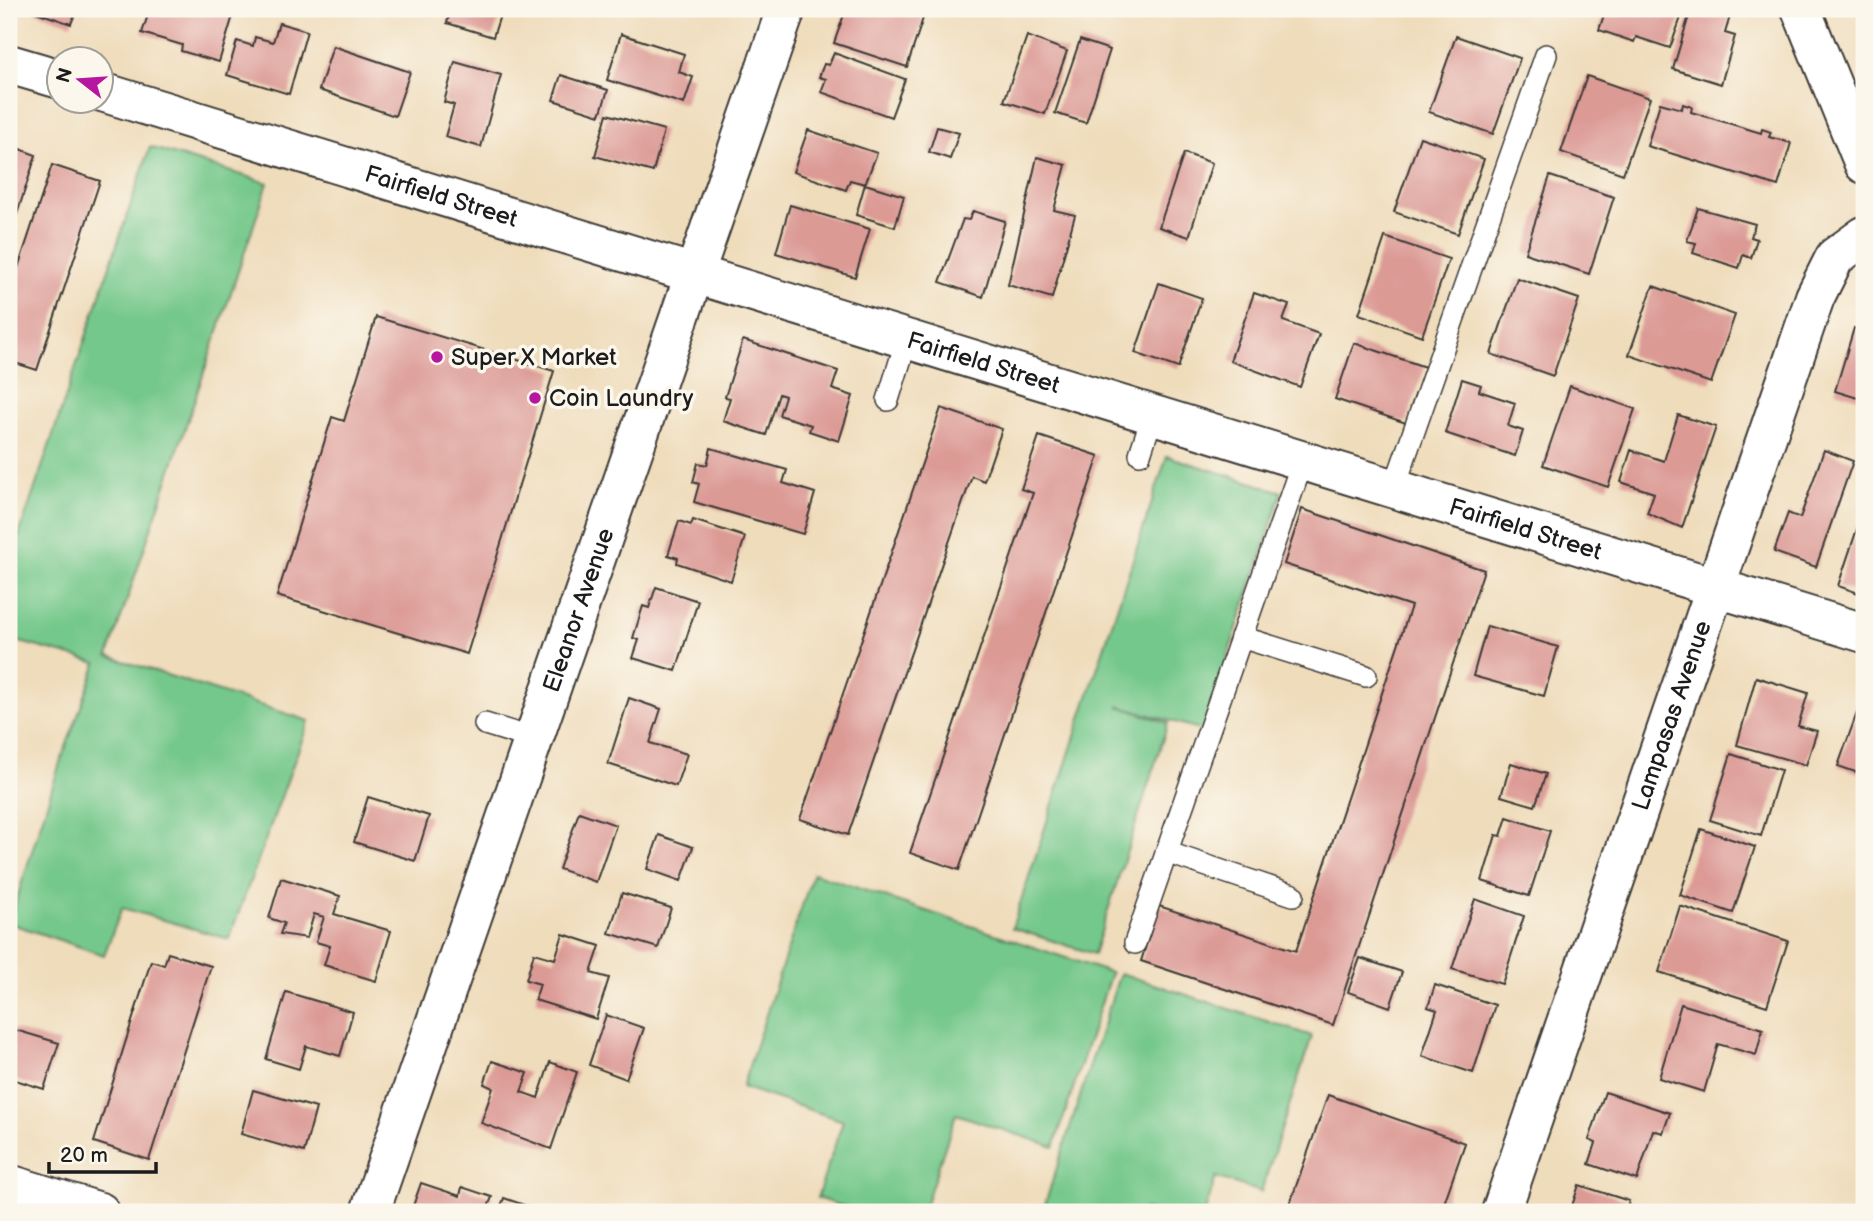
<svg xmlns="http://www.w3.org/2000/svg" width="1873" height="1221" viewBox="0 0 1873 1221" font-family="'Balsamiq Sans',sans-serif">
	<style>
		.green { fill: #75c88b; stroke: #487254; stroke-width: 2 }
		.building { fill: #dc9a95 }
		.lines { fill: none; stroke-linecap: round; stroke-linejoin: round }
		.lane-casing { stroke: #3c3934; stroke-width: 24 }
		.street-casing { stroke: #3c3934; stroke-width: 42 }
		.lane { stroke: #fff; stroke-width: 21 }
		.street { stroke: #fff; stroke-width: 38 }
		.poi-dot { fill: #b5179e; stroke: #fbf7ec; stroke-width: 2.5 }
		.labels { text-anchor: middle; stroke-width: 7; stroke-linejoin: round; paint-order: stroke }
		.street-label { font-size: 24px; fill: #1c1c1c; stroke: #fbf7ec }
		.poi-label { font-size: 24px; fill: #1c1c1c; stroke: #fbf7ec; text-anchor: start }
	</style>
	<rect width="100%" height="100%" fill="#fbf7ec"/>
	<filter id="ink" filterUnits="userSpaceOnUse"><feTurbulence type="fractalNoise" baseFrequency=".0143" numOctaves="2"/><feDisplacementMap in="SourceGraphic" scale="14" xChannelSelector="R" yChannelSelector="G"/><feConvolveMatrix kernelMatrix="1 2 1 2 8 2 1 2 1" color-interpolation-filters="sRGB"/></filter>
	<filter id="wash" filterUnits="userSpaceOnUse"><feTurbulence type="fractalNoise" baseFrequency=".00686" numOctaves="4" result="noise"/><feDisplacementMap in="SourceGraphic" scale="28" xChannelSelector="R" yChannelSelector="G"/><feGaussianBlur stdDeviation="1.57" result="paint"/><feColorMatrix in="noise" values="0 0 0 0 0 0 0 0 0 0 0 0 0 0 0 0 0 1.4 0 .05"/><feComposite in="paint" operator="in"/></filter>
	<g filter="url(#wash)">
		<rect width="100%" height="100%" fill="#efdcbb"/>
		<path class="green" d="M150,147L268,183L108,656L309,721L229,939L122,908L104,955L9,923L60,763L97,663L9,639V565Z
			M1167,456L1282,492L1203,730L1118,706L1168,723L1094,954L1012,928Z
			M813,873L1111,973L1054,1147L956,1114L923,1212H861L817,1198L843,1121L742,1087Z
			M1120,973L1312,1036L1261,1192L1216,1177L1205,1212H1155L1144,1209L1142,1212H1070L1045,1204Z"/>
		<g id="blocks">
			<path class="building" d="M35,9H77L71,24L33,11Z
				M150,9H235L219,62L181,51L182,45L142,33Z
				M451,9H502L493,37L447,23Z
				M846,9H926L907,67L834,43Z
				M1606,9H1684L1670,48L1636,37L1634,42L1599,30Z
				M1691,9H1718L1731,13L1725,33L1735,36L1721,84L1673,69Z
				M279,23L307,31L289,94L227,75L237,41L253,46L255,37L273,42Z
				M621,34L684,54L679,72L693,77L684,104L607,80Z
				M1027,36L1067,51L1045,114L1004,101Z
				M1456,36L1520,58L1493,134L1429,112Z
				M1080,40L1110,50L1086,123L1055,113Z
				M333,46L410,72L395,116L319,90Z
				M834,53L905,79L891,117L821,92L826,79L819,77L824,64L829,65Z
				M455,62L501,75L481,147L445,137L454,105L444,102Z
				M561,75L608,90L600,115L553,100Z
				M1587,76L1650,98L1623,174L1561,152Z
				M1660,103L1682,109L1683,104L1692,107L1691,112L1761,133L1762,129L1771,132L1769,137L1791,143L1778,186L1647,146Z
				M607,114L664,130L653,172L595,156Z
				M937,127L959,133L950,159L929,152Z
				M808,130L877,153L865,184L850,180L846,190L793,172Z
				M1420,137L1484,159L1458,234L1394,212Z
				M9,145L36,155L9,239Z
				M1184,153L1212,163L1189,237L1159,227Z
				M1037,157L1066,165L1054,210L1075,215L1052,298L1008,285Z
				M52,165L100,181L37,370L9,361V295Z
				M1550,176L1614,197L1589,274L1525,253Z
				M865,184L904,196L895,227L856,215Z
				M790,205L870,229L855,277L776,253Z
				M1698,208L1755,224L1751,237L1757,239L1751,258L1743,255L1739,268L1693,253L1696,243L1687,241Z
				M973,211L1005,221L983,297L940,282L963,219L969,220Z
				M1385,237L1449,259L1422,336L1359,314Z
				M1517,278L1579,299L1553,376L1491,354Z
				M1159,283L1202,298L1178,368L1135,353Z
				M1653,286L1735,315L1711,383L1629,355Z
				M1254,293L1289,305L1283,321L1319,334L1300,387L1230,361Z
				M376,317L554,371L467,654L277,596L332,417L344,421Z
				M1854,328L1864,331V400L1835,391Z
				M743,340L838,371L832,389L853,396L839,441L809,431L811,425L779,415L785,396L779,394L766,435L723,421L730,398L725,397Z
				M1354,343L1425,367L1406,423L1335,399Z
				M1462,379L1481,385L1479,391L1515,403L1508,426L1523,431L1515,456L1445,433Z
				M1570,386L1635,409L1608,487L1543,465Z
				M941,408L1002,429L984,481L972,476L848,835L800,819Z
				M1678,415L1716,427L1682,528L1647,513L1654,493L1621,482L1631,450L1664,461Z
				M1039,436L1099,456L959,870L910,853L1033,493L1021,489Z
				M711,448L787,470L783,483L815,493L803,534L694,502L699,484L693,482L698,463L707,465Z
				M1824,450L1853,461L1816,567L1774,552L1788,513L1800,518Z
				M1864,508V595L1838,586Z
				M1302,509L1484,570L1333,1025L1141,961L1159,906L1296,951L1411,606L1284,564Z
				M693,520L745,537L731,581L677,563L678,558L668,555L679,521L691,525Z
				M656,587L698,601L676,671L633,658L639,640L633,638L643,606L649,608Z
				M1487,626L1558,647L1544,696L1473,676Z
				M1756,677L1808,693L1798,726L1817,731L1806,765L1737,745Z
				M629,698L661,709L650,743L687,754L676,786L608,764Z
				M1858,710L1864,712V775L1838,766Z
				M1731,754L1781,770L1761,836L1710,820Z
				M1511,763L1546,774L1535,806L1501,796Z
				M368,797L429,816L415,861L354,842Z
				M579,812L616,825L596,882L559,869Z
				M1507,817L1550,831L1529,896L1482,881L1496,835L1501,836Z
				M1701,829L1755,847L1733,913L1680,895Z
				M659,835L693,847L681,881L647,869Z
				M281,878L340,896L334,914L391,931L376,981L324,965L330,946L316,942L324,917L314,914L307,938L280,934L284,923L269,918Z
				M622,893L671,908L658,948L609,933Z
				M1475,899L1524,916L1502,984L1452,969Z
				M1680,906L1788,941L1767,1006L1659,972Z
				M563,934L600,946L591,973L609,978L596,1019L535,1000L540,984L526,980L534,953L555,959Z
				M168,953L211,966L149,1160L94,1142L151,961L164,965Z
				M1360,958L1402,972L1390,1007L1348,992Z
				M1435,985L1495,1005L1473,1073L1422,1056L1437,1010L1428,1007Z
				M286,992L353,1012L340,1056L306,1046L299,1069L266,1059Z
				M1681,1004L1763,1029L1756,1055L1718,1044L1704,1092L1659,1078Z
				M606,1015L644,1028L626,1079L589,1065Z
				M9,1028L59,1043L44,1089L9,1078Z
				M492,1061L528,1073L521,1092L538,1098L550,1062L577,1072L551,1149L481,1123L493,1088L484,1084Z
				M253,1090L316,1108L304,1152L241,1134Z
				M1605,1092L1670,1113L1663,1133L1653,1130L1637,1180L1589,1164L1596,1143L1589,1140Z
				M1328,1095L1465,1143L1441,1212H1287Z
				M421,1183L460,1196L462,1187L492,1197L486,1212H411Z
				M1579,1185L1629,1201L1626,1212H1570Z
				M504,1198L533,1208L531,1212H499Z"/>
		</g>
	</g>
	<g filter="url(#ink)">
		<use href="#blocks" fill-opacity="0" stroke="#3c3934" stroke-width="2"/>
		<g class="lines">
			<defs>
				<path id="lane" d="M888,400L907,339
					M1140,454L1153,414
					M1394,488L1546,55
					M1241,637L1366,676
					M485,724L534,739
					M1166,852L1293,895
					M1135,943L1303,460"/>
				<g id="street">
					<path d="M1801,9L1864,164"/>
					<path d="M9,64L60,79"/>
					<path id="s1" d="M102,92L1864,633"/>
					<path d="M9,1184L100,1212"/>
					<path id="s2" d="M370,1212L786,9"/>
					<path id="s3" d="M1501,1212L1815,297L1835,257L1864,236"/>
				</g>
			</defs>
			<use href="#lane" class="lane-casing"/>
			<use href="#street" class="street-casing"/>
			<use href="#lane" class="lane"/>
			<use href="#street" class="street"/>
		</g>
	</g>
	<g class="poi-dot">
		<circle cx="437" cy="357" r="7"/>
		<circle cx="535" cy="398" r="7"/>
	</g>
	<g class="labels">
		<g class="street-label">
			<text dy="8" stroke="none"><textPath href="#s1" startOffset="355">Fairfield Street</textPath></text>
			<text dy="8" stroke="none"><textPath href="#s1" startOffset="922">Fairfield Street</textPath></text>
			<text dy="8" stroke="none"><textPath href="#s1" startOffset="1489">Fairfield Street</textPath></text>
			<text dy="8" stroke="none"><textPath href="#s2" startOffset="637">Eleanor Avenue</textPath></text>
			<text dy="8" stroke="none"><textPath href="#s3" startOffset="525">Lampasas Avenue</textPath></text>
		</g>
		<g class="poi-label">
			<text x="451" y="365">Super X Market</text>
			<text x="549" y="406">Coin Laundry</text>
		</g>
	</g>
	<rect width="1873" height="1221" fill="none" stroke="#fbf7ec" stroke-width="35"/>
	<g transform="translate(80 80) rotate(287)"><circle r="33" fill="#fbf7ec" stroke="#a29f99" stroke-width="2"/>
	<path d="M0-5L12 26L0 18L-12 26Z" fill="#b5179e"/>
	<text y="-10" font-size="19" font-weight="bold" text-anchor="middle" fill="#1c1c1c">N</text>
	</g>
	<path d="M49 1162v10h107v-10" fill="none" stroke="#1c1c1c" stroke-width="3.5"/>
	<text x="60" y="1162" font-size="21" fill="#1c1c1c" stroke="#fbf7ec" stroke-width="5" paint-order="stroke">20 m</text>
</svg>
